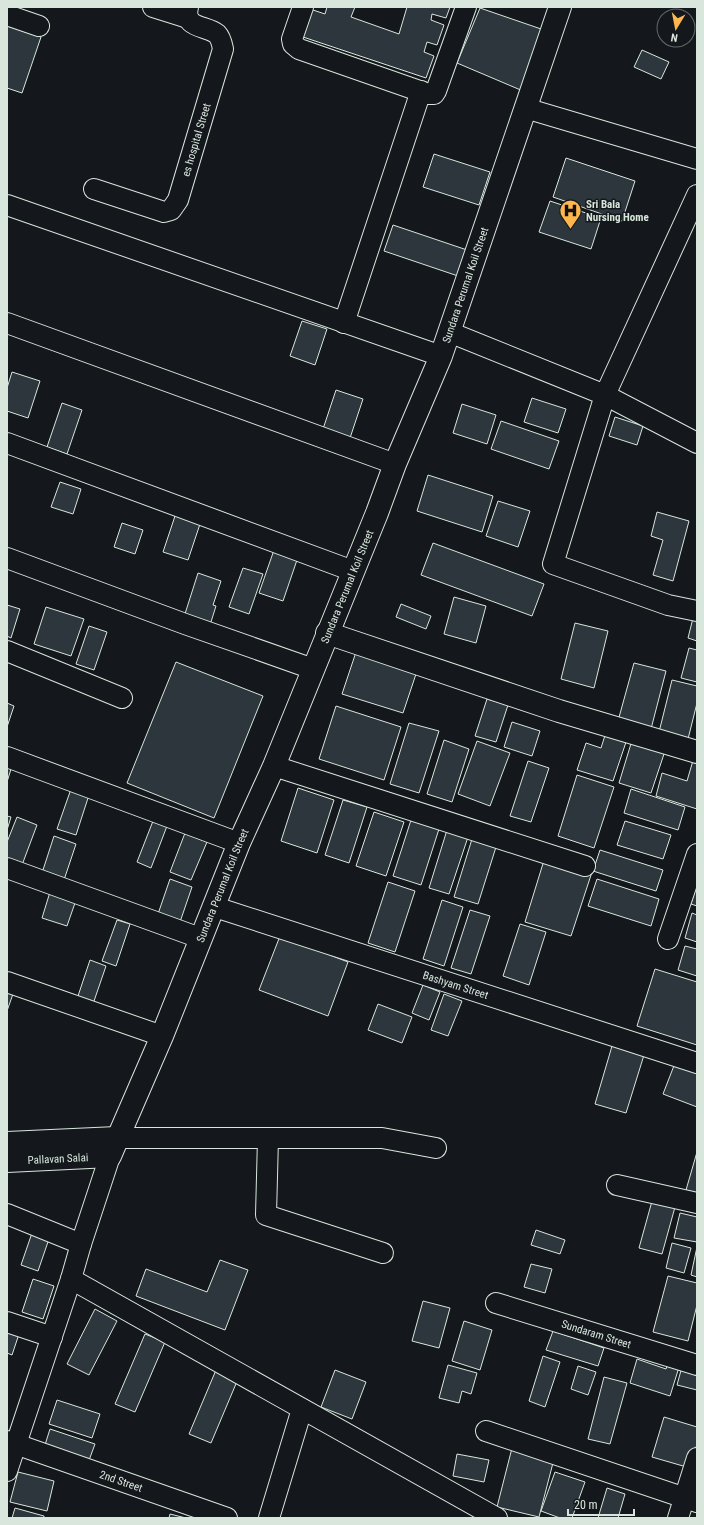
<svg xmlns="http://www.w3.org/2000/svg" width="704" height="1525" viewBox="0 0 704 1525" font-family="'Roboto Condensed',sans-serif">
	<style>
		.building { fill: #2c363c; stroke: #d8e6dc }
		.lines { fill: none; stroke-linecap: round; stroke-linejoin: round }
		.street-casing { stroke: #d8e6dc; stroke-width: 22 }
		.secondary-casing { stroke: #d8e6dc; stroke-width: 24 }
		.street { stroke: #14181c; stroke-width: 20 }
		.secondary { stroke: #14181c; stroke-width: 22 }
		.labels { text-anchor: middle; stroke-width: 3; stroke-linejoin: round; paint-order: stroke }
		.street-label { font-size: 11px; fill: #d8e6dc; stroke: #14181c }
		.poi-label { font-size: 11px; font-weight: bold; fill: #d8e6dc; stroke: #14181c; text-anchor: start }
	</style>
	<rect width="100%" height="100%" fill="#14181c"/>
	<path class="building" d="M327,7H355L351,17L399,34L407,7H450L446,18L432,14L431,20L444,25L437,45L427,42L424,52L434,56L426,78L297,35L307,8L325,14Z
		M480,8L544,30L523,91L457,63Z
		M7,26L41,37L22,93L7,88Z
		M642,50L669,62L661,79L634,67Z
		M434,154L490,172L479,205L423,187Z
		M566,158L635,181L622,221L553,197Z
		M550,201L601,218L591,249L539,232Z
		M393,225L473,252L464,278L384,251Z
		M302,321L327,329L315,365L290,356Z
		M12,372L40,381L28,418L7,411V388Z
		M336,390L363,399L350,438L323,429Z
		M532,398L566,409L558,433L524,422Z
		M62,403L82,410L67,454L47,447Z
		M462,404L496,415L487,444L453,433Z
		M615,417L643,426L637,445L609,436Z
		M501,421L559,441L549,469L491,449Z
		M428,475L493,496L482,532L417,511Z
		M60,482L81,489L73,514L51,507Z
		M498,501L530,511L518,547L486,536Z
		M657,512L689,521L673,581L653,575L663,540L651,536Z
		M176,513L201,521L188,560L163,552Z
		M122,523L143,530L135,554L114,547Z
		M433,543L544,584L532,616L421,575Z
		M274,550L298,557L283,601L259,593Z
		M243,568L263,574L249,614L229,607Z
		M198,573L221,581L213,605L216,606L210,625L184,617Z
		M454,597L486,606L476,643L444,634Z
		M401,604L431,616L426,629L396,617Z
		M7,605L20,609L11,638L7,636Z
		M46,607L84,619L71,656L34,644Z
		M694,614L697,615V641L688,638Z
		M575,623L608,631L594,688L561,679Z
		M89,626L107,632L94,670L76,664Z
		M689,648L697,650V682L681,678Z
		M357,649L418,668L403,713L342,694Z
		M176,662L263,696L214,818L127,783Z
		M634,663L666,671L651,729L618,721Z
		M672,680L697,686V703L688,739L659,732Z
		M487,699L508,705L496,742L475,736Z
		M7,703L14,706L7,727Z
		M336,706L401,727L384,780L319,759Z
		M512,722L540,731L532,756L504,747Z
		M409,723L439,731L419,793L390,784Z
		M607,729L628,736L613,781L577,770L586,743L601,748Z
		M633,737L666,748L651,793L619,783Z
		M444,740L469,749L452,802L427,794Z
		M477,741L510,753L490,806L458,794Z
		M694,757H697V809L656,796L662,773L687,781Z
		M528,761L549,768L531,822L510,816Z
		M7,768L11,769L7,782Z
		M577,775L614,787L594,848L558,836Z
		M298,788L334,800L317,853L281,841Z
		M71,789L89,795L76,835L57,829Z
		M631,789L685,807L678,830L624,813Z
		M343,800L367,807L349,863L325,855Z
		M374,812L404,822L386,876L356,866Z
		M7,816L11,817L7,830Z
		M17,817L37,825L22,865L7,859V842Z
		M411,820L439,829L421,885L393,876Z
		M153,821L167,826L151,868L137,862Z
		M625,821L671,835L663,859L617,845Z
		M447,830L468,837L449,894L429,888Z
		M185,833L207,842L191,880L170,872Z
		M54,836L76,844L64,880L42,873Z
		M472,839L496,847L478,904L454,897Z
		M600,850L663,870L656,891L593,871Z
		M545,857L592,872L571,936L525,922Z
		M170,879L192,887L180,922L158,914Z
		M597,879L659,899L651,926L588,906Z
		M388,882L415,891L395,952L368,943Z
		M697,883V906L691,904Z
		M50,892L76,900L67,926L42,918Z
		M442,900L463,907L444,966L423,959Z
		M470,910L490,916L471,974L451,968Z
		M692,913L697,915V942L685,938Z
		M117,920L130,924L116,966L102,961Z
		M520,924L546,932L529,985L503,976Z
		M280,936L348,962L328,1016L259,990Z
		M685,946L697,949V976L678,970Z
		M90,960L106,966L93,1004L77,999Z
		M655,969L697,982V1045L637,1026Z
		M423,985L440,992L429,1020L412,1013Z
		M7,989L14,991L7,1011Z
		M444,994L462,1001L448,1036L431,1030Z
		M378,1004L412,1017L402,1043L368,1030Z
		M612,1046L644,1055L626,1113L595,1104Z
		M675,1063L697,1072V1107L663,1094Z
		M697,1152V1193L686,1190Z
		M652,1201L675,1207L662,1254L639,1248Z
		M680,1213L697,1217V1242L674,1238Z
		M33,1230L50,1236L38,1271L21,1265Z
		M536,1230L565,1240L560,1254L531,1245Z
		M672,1243L691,1248L684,1273L666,1268Z
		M697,1247V1277L691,1275Z
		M220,1260L248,1270L225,1330L136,1296L146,1269L207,1292Z
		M531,1264L552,1269L545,1293L524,1287Z
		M668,1276L697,1283V1305L688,1341L653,1332Z
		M33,1279L54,1286L43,1319L22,1312Z
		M423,1301L450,1308L439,1348L412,1341Z
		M95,1309L117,1321L89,1375L67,1364Z
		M464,1321L492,1330L480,1370L452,1361Z
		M7,1330L19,1334L12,1355L7,1353Z
		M553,1331L604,1348L598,1366L546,1350Z
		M145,1334L165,1342L135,1412L115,1404Z
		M543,1356L560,1362L545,1407L529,1401Z
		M637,1359L666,1369L669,1360L680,1364L670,1396L630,1383Z
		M683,1363L697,1367V1390L677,1385Z
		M448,1365L477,1373L471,1394L462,1391L459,1403L439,1398Z
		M578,1366L596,1372L588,1395L571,1389Z
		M216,1370L238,1379L211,1443L189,1434Z
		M335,1370L366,1382L352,1419L321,1407Z
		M604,1377L627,1383L610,1444L588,1439Z
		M57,1400L100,1414L92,1438L49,1424Z
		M664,1417L697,1427V1444L690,1468L652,1457Z
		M50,1429L95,1444L88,1463L44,1448Z
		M513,1444L555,1455L539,1517L497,1507Z
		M457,1454L489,1460L484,1482L453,1476Z
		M18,1472L54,1481L47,1511L10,1502Z
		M555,1472L585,1482L572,1518H560L541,1511Z
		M607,1488L625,1494L618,1518H598Z
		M15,1508L44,1516V1518H12Z
		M170,1514L186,1518H169Z"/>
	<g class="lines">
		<defs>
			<g id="street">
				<path d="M153,7L188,18"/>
				<path d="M303,7L292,39L293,44L299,49L428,94H434L436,91L466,7"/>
				<path d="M7,15L39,26"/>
				<path d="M525,108L697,159"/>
				<path id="s1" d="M94,189L164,212L171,210L178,200L223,49C222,44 221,38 217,34C206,25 183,29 188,7"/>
				<path d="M697,195L605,395L697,443"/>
				<path d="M7,205L441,356"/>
				<path d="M7,323L395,464"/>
				<path d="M344,323L421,91"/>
				<path d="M449,332L605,395L553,564L668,605L697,611"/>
				<path d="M7,443L353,571"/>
				<path d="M7,558L185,624L313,669"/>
				<path d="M7,651L122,698"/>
				<path d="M7,757L239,843"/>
				<path d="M274,766L585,866"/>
				<path d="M7,868L200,938"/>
				<path id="s2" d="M215,907L697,1063"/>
				<path d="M668,939L697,854"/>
				<path d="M7,982L162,1036"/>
				<path d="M117,1138H382L436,1148"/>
				<path d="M268,1138L266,1215L383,1253"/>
				<path d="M617,1185L697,1203"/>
				<path d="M7,1214L81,1244"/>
				<path d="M71,1279L497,1518"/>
				<path id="s3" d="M496,1303L697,1365"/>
				<path d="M7,1322L52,1337"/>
				<path d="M486,1431L697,1502"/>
				<path id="s4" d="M7,1441L227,1518"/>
				<path d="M7,1471L71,1279L81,1244L110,1156"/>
				<path d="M269,1518L302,1409"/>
				<path d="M678,1518L697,1458"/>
			</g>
			<g id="secondary">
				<path d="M327,633L559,711L697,752"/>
				<path d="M7,1143L117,1138"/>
				<path id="s5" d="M7,1161L110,1156L162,1036L239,843L274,766L377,513L395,464L441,356L560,7"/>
			</g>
		</defs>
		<use href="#street" class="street-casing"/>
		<use href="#secondary" class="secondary-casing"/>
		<use href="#street" class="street"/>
		<use href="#secondary" class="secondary"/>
	</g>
	<defs>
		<symbol id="hospital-pin" viewBox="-11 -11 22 30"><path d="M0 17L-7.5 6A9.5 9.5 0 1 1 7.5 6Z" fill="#ffb74d" stroke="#14181c"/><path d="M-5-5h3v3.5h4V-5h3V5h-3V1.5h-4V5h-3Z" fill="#111"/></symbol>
	</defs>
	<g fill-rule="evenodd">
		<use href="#hospital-pin" x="558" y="198" width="25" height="34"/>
	</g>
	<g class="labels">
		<g class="street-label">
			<text dy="4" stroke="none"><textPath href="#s1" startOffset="156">es hospital Street</textPath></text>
			<text dy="4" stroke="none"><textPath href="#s5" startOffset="1044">Sundara Perumal Koil Street</textPath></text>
			<text dy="4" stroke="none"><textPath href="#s5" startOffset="720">Sundara Perumal Koil Street</textPath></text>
			<text dy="4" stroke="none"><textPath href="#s5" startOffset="396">Sundara Perumal Koil Street</textPath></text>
			<text dy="4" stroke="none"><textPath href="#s2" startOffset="253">Bashyam Street</textPath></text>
			<text dy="4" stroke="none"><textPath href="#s5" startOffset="51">Pallavan Salai</textPath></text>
			<text dy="4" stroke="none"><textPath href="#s3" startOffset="105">Sundaram Street</textPath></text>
			<text dy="4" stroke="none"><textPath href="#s4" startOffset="121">2nd Street</textPath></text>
		</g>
		<g class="poi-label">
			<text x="586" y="208">Sri Bala<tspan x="586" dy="13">Nursing Home</tspan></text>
		</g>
	</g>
	<rect width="704" height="1525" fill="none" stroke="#d8e6dc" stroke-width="16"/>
	<g transform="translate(676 28) rotate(190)"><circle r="19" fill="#14181c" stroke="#626a69"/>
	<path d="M0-3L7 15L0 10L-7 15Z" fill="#ffb74d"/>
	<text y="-6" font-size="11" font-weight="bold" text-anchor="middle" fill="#d8e6dc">N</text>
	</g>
	<path d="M568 1509v6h66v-6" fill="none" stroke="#d8e6dc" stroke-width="2"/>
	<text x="574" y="1509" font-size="12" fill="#d8e6dc" stroke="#14181c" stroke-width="3" paint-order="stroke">20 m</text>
</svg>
